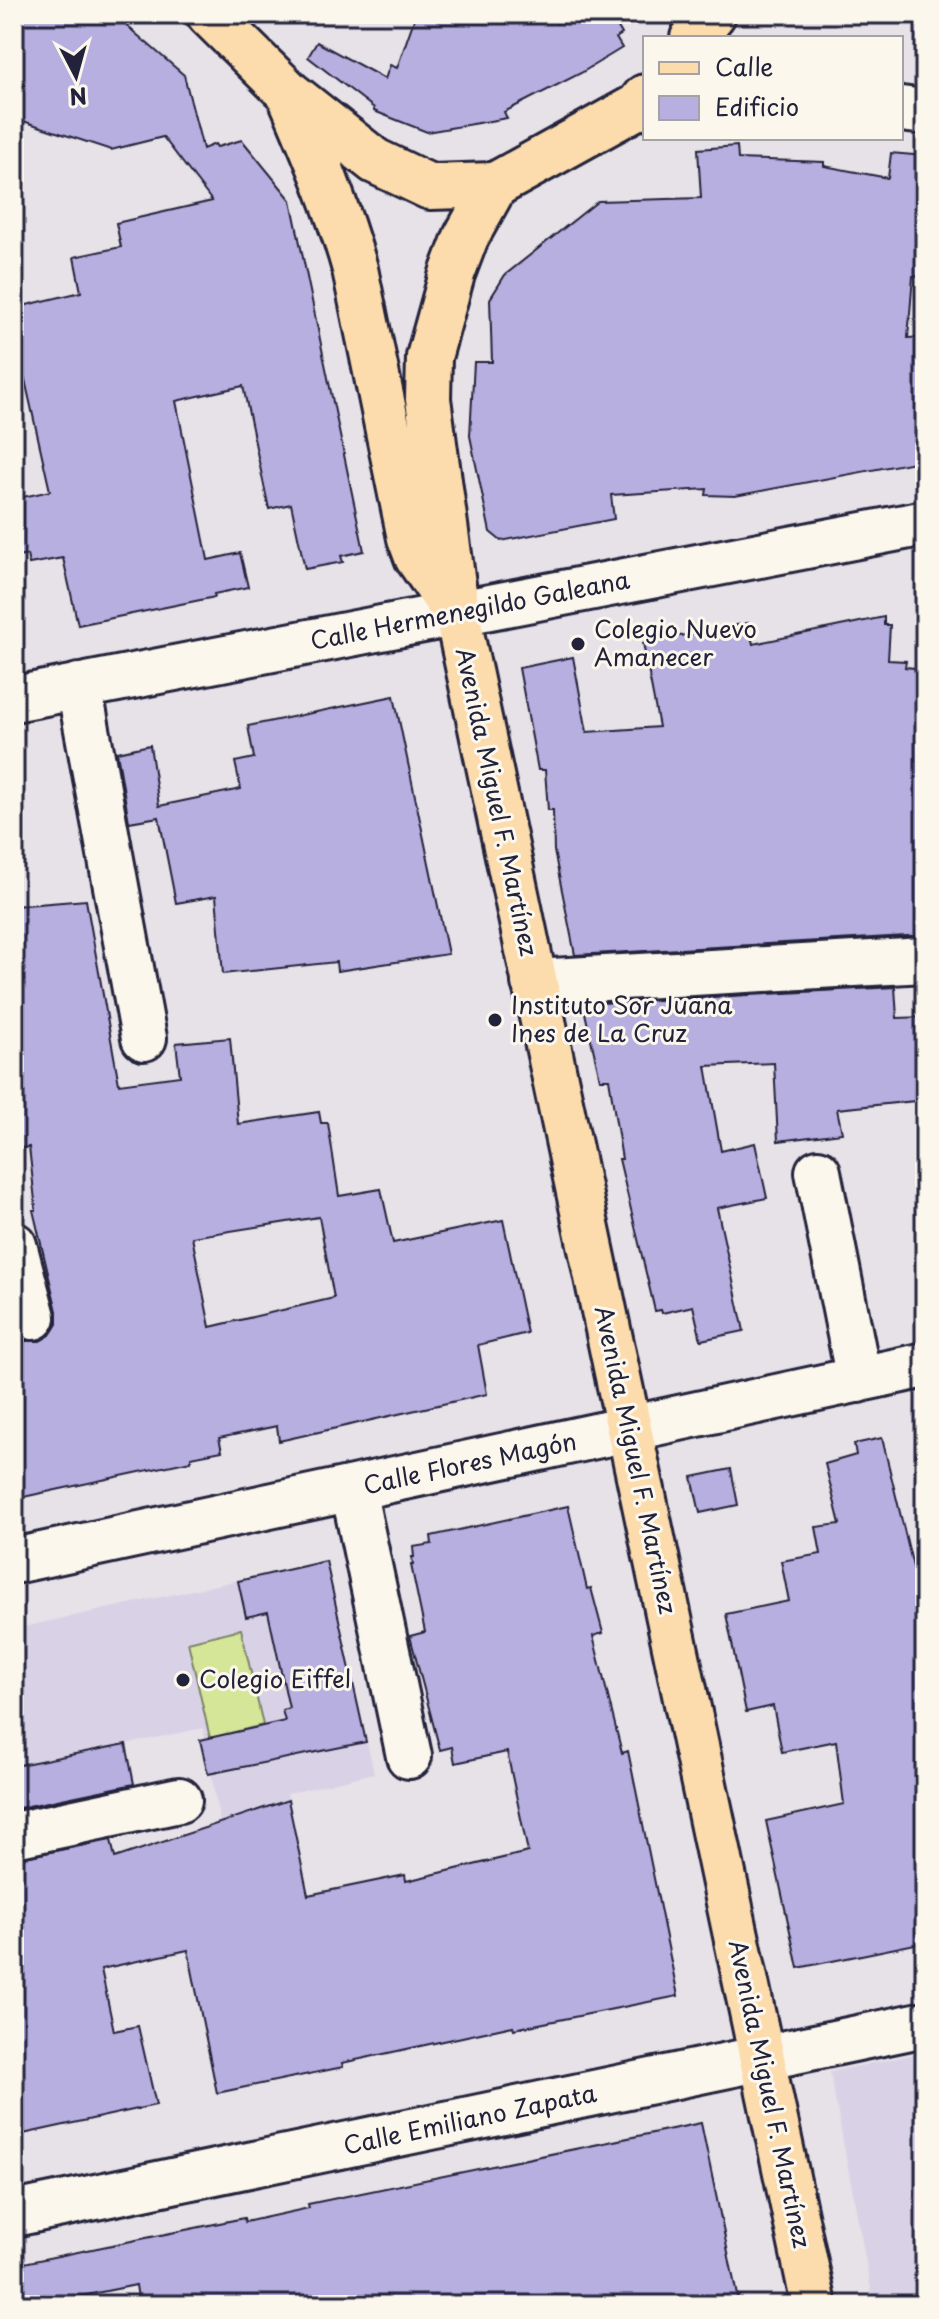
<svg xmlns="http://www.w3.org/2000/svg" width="939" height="2319" viewBox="0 0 939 2319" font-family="'Playpen Sans',sans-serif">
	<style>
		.built { fill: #d9d2e6 }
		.green { fill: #d5e699; stroke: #7c846a; stroke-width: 2 }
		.building { fill: #b7afe0; stroke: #22223b; stroke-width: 2; fill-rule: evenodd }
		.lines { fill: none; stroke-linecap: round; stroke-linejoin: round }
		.minor-casing { stroke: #22223b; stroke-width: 50 }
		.major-casing { stroke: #22223b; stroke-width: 50 }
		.minor { stroke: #fbf7ec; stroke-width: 44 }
		.major { stroke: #fcdcac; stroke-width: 44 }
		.poi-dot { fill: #22223b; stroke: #fbf7ec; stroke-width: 3 }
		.labels { text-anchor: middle; stroke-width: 6; stroke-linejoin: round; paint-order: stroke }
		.street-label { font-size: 24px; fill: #22223b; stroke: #fbf7ec }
		.poi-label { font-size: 24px; fill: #22223b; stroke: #fbf7ec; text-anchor: start }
	</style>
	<rect width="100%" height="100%" fill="#e7e1e8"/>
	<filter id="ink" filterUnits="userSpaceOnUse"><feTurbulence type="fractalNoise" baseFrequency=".0125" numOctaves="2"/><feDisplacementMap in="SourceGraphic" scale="16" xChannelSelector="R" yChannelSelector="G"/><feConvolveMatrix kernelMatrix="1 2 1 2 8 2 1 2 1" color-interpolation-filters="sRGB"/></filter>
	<g filter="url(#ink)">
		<path class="built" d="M326,1561L374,1773L287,1794L288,1800L220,1823L203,1728L14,1767V1629Z
			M925,2052V2305H874L830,2072Z"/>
		<path class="green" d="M241,1629L263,1725L210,1738L188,1642Z"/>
		<path class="building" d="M14,14H113L184,75L203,149L215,144L217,147L242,140L291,200L364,551L341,556L343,562L305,569L291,504L269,509L243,386L176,401L208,560L240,553L248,587L214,594L215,597L78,625L63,558L29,564L27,555L14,558V499L50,491L21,362L14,308L81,292L74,257L121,247L116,223L212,201L163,137L111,150L14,118Z
			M416,14H550L556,23L575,14H610L622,34L616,38L622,48L581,73L504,112L507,118L427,132L374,111V108L308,57L317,42L385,79L390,65L397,68Z
			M737,146L738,159L824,162V166L888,178L891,153L925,156V266L923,277L913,276L908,338L925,337V460L735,496L706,495L707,489L611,495L614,519L501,541L490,532L470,436L474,362H492L490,299L505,275L598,201L701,198L698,149Z
			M884,617V625H890L888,660L906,661L905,667L925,669V935L575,955L554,851L553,810H548L545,770H538L519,668L573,657L587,732L659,727L643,643L748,623L753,644Z
			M394,696L448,954L337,971L336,962L223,974L216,896L176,903L159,817L129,822L117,752L150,745L159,806L241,789L235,762L254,758L248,726Z
			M86,900L119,1084L180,1076L176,1043L230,1038L238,1124L319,1112L321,1123H328L339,1196L381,1189L393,1243L503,1220L527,1333L478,1345L487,1394L279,1441L277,1426L219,1438L222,1451L191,1457V1461L14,1499V1333L26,1341H40L50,1335L57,1324V1311L33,1210H36L29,1147L14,1149V906ZM319,1217L334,1298L210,1327L192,1237Z
			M895,987L897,1018L925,1017V1100L837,1109L842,1133L778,1141L774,1063L706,1066L721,1151L755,1143L767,1198L717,1208L744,1331L701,1340L693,1306L662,1313L661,1310L655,1311L619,1159H622L609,1079H600L583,1004Z
			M882,1438L915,1575L925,1573V1942L798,1968L766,1821L844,1804L836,1741L782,1752L773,1706L746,1712L726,1614L789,1601L781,1561L821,1554L816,1527L840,1524L825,1464L856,1455L854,1444Z
			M731,1469L738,1505L700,1513L692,1477Z
			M568,1506L587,1589L591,1588L603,1633L593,1636L622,1753L628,1751L678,1996L514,2029L513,2026L342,2063L343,2067L217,2093L188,1950L101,1969L114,2031L138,2026L156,2105L14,2136V1859L111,1840L115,1858L288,1800L308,1895L405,1875L406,1881L528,1852L507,1752L455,1763L452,1747L440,1750L410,1636L425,1632L411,1565H413L412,1557H414L413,1547L432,1544L431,1536Z
			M326,1561L366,1742L208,1774L200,1740L285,1721L282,1710L289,1708L268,1612L246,1617L238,1581Z
			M126,1744L134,1784L14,1809V1766Z
			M701,2123L739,2305H139L136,2285L52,2302L53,2305H18L14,2286V2265L244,2218L245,2222L309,2208L308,2204Z"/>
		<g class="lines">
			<defs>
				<path id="minor" d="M901,109L925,112
					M79,686L144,1038
					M14,699L925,523
					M534,982L925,960
					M818,1172L859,1380
					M14,1245L33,1317
					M353,1489L409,1756
					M14,1561L925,1365
					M14,1835L179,1800
					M14,2214L925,2024"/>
				<path id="major" d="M209,14L289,93L375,161L430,187L495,185
					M693,38L713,14
					M289,93C314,151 338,208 355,269L410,538L417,557L450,605
					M645,97L638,106L495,185L466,237L452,274L429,357L428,399L457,614L814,2305"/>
			</defs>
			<use href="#minor" class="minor-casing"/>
			<use href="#major" class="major-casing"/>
			<use href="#minor" class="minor"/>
			<use href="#major" class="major"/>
		</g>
	</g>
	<g class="poi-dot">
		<circle cx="578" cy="644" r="8"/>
		<circle cx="495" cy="1020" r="8"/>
		<circle cx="183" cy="1680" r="8"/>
	</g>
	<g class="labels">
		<g class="street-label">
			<text transform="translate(470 611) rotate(-11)" y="8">Calle Hermenegildo Galeana</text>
			<text transform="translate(496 802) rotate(78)" y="8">Avenida Miguel F. Martínez</text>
			<text transform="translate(635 1460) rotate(78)" y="8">Avenida Miguel F. Martínez</text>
			<text transform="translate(470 1464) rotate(-12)" y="8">Calle Flores Magón</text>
			<text transform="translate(769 2094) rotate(78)" y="8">Avenida Miguel F. Martínez</text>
			<text transform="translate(470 2120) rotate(-12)" y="8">Calle Emiliano Zapata</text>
		</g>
		<g class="poi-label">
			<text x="594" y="638">Colegio Nuevo<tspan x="594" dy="28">Amanecer</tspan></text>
			<text x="511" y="1014">Instituto Sor Juana<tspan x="511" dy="28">Ines de La Cruz</tspan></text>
			<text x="199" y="1688">Colegio Eiffel</text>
		</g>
	</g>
	<rect width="939" height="2319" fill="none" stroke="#fbf7ec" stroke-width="48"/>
	<rect x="24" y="24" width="891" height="2271" fill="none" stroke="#22223b" stroke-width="3" filter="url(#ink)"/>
	<rect x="643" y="36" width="260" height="104" fill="#fbf7ec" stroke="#a4a2a5" stroke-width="2"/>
	<rect x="659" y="62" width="40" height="12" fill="#fcdcac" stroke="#a4a2a5" stroke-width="2"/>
	<text x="715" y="76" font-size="24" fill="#22223b">Calle</text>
	<rect x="659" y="96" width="40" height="24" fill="#b7afe0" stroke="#a4a2a5" stroke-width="2"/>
	<text x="715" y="116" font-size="24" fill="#22223b">Edificio</text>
	<g transform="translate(76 76) rotate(174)" stroke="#fbf7ec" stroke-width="6" paint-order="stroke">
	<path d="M0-6L14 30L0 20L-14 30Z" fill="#22223b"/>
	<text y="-12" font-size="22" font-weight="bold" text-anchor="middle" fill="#22223b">N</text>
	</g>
</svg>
